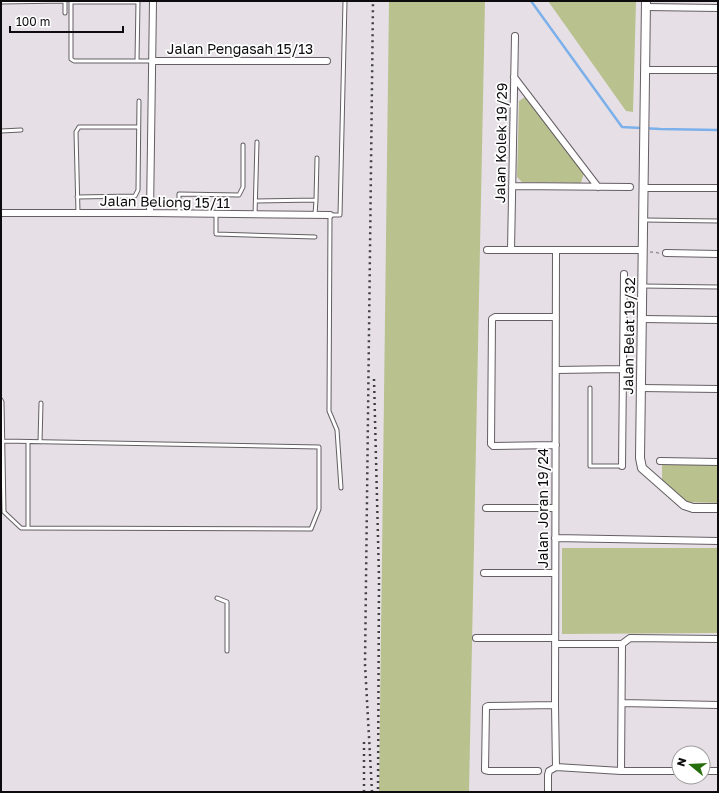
<svg xmlns="http://www.w3.org/2000/svg" width="719" height="793" viewBox="0 0 719 793" font-family="'Golos Text',sans-serif">
	<style>
		.green { fill: #b9c18e }
		.lines { fill: none; stroke-linecap: round; stroke-linejoin: round }
		.stream { stroke: #7cb0eb; stroke-width: 2.5 }
		.lane-casing { stroke: #655f64; stroke-width: 5 }
		.street-casing { stroke: #655f64; stroke-width: 8 }
		.secondary-casing { stroke: #655f64; stroke-width: 10 }
		.path { stroke: #979397; stroke-width: 1.5; stroke-dasharray: 3 3; stroke-linecap: butt }
		.lane { stroke: #fff; stroke-width: 3 }
		.street { stroke: #fff; stroke-width: 6 }
		.secondary { stroke: #fff; stroke-width: 8 }
		.rail { stroke: #423f42; stroke-width: 2.5; stroke-dasharray: 2 4; stroke-linecap: butt }
		.labels { text-anchor: middle; stroke-width: 3.5; stroke-linejoin: round; paint-order: stroke }
		.street-label { font-size: 14px; fill: #0d0b0d; stroke: #fff }
	</style>
	<rect width="100%" height="100%" fill="#e6e0e6"/>
	<path class="green" d="M389,1H485L469,792H379Z
		M548,1H636L633,112L626,111Z
		M525,97L584,173L581,183L522,182L517,177L519,101Z
		M662,463L718,464V503L685,502L662,482Z
		M562,548H718V633L562,634Z"/>
	<g class="lines">
		<path class="stream" d="M531,1L622,127L660,129L718,130"/>
		<defs>
			<path id="lane" d="M71,1V59L74,61H153
				M1,2L65,1V13
				M71,2H138
				M137,61L138,1
				M1,131L21,130
				M77,197L135,196L138,190L139,101
				M316,200L317,158
				M256,201L316,200L315,215
				M78,213L76,132L79,127H138
				M179,213V194L239,195L243,187V145
				M216,214V234L315,237
				M255,215L257,142
				M644,220L718,221
				M643,286L718,287
				M590,388V466H622
				M1,400L2,402L4,512L21,528L311,529L319,509V447L3,441
				M28,442V528
				M40,442L41,403
				M341,488L337,430L329,411L330,215H340L345,1
				M217,598L227,602V651"/>
			<path id="street" d="M646,7L718,8
				M153,61H327
				M646,70H718
				M514,77L598,187
				M512,186L630,187
				M644,188H718
				M1,213H150L330,215
				M150,213L153,1
				M487,250H643
				M511,250L515,36
				M556,250L555,705L556,767
				M666,253L718,254
				M642,319L718,320
				M556,370L623,369
				M641,388L718,389
				M556,445L493,446L491,444L492,319L495,317H556
				M660,461L718,462
				M622,466L624,274
				M486,508H555
				M555,538L718,541
				M484,573H555
				M476,638H555
				M555,644H622
				M622,644L630,638L718,639
				M622,703L718,705
				M556,767L621,771H679
				M538,771H489L485,770L486,707L488,706L555,705
				M621,771L622,644
				M703,771H718
				M548,792V775L549,771L556,767"/>
			<path id="secondary" d="M646,1L640,458L642,468L684,505L693,508H718"/>
		</defs>
		<use href="#lane" class="lane-casing"/>
		<use href="#street" class="street-casing"/>
		<use href="#secondary" class="secondary-casing"/>
		<path class="path" d="M650,252L660,253"/>
		<use href="#lane" class="lane"/>
		<use href="#street" class="street"/>
		<use href="#secondary" class="secondary"/>
		<path class="rail" d="M374,379L379,578L378,792
			M364,792V738
			M372,792L365,664L373,1"/>
	</g>
	<g class="labels">
		<g class="street-label">
			<text x="240" y="54">Jalan Pengasah 15/13</text>
			<text transform="translate(501 143) rotate(-89)" y="5">Jalan Kolek 19/29</text>
			<text transform="translate(165 202) rotate(1)" y="5">Jalan Beliong 15/11</text>
			<text transform="translate(629 336) rotate(-89)" y="5">Jalan Belat 19/32</text>
			<text transform="translate(543 508) rotate(-90)" y="5">Jalan Joran 19/24</text>
		</g>
	</g>
	<rect width="719" height="793" fill="none" stroke="#0d0b0d" stroke-width="4"/>
	<g transform="translate(691 765) rotate(288)"><circle r="19" fill="#ffffff" stroke="#9e9d9e"/>
	<path d="M0-3L7 15L0 10L-7 15Z" fill="#266d0b"/>
	<text y="-6" font-size="11" font-weight="bold" text-anchor="middle" fill="#0d0b0d">N</text>
	</g>
	<path d="M10 26v6h113v-6" fill="none" stroke="#0d0b0d" stroke-width="2"/>
	<text x="16" y="26" font-size="12" fill="#0d0b0d" stroke="#ffffff" stroke-width="3" paint-order="stroke">100 m</text>
</svg>
